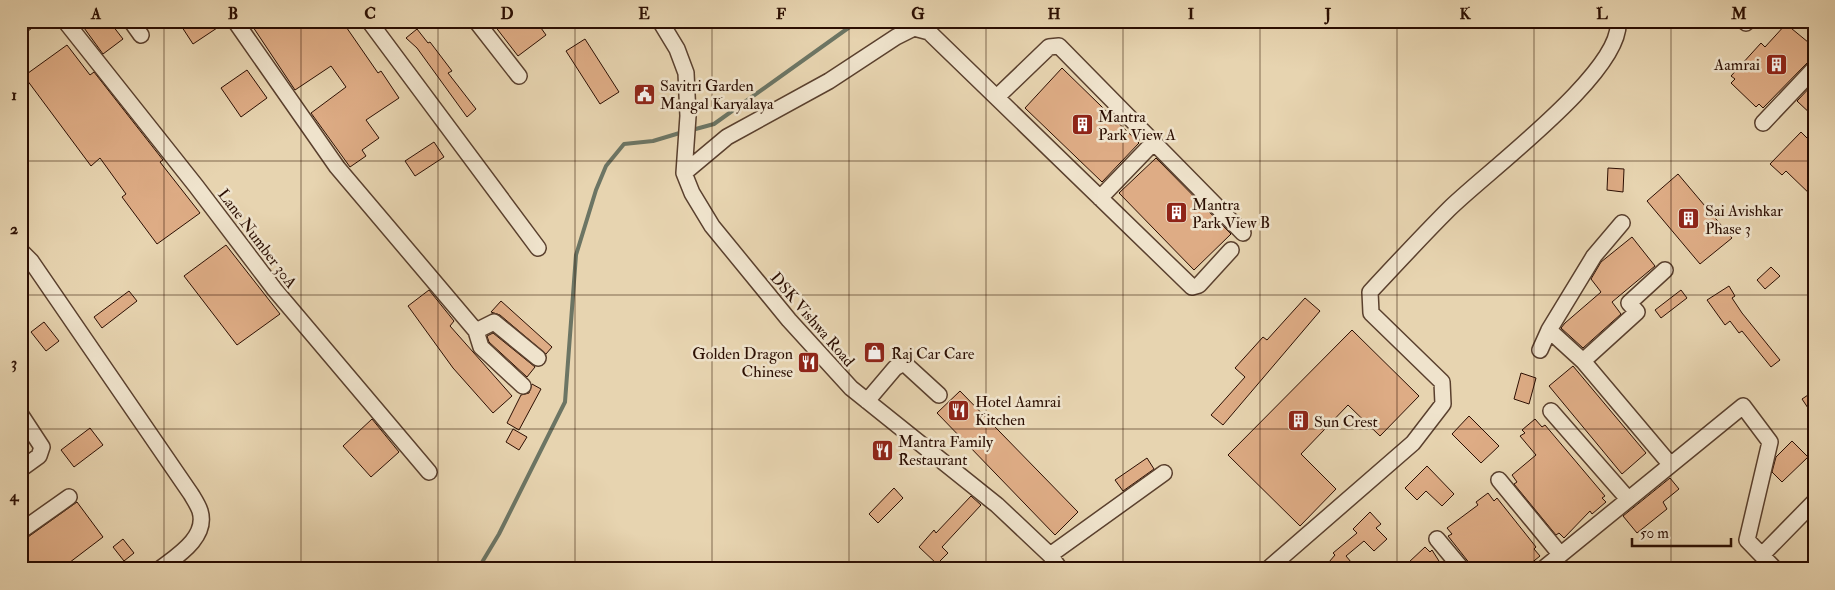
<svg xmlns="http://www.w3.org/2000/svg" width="1835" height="590" viewBox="0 0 1835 590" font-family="'IM FELL Double Pica',serif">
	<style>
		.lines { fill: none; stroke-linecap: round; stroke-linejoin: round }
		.stream { stroke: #6c7564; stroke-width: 4 }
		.building { fill: #deac85; stroke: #2b0e02 }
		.minor-casing { stroke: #5a402e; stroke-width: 18 }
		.minor { stroke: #efe3cc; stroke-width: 15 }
		.grid { fill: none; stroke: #2b0e02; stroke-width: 1; stroke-opacity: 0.55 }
		.labels { text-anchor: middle; stroke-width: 5; stroke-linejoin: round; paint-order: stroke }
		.poi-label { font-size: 16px; fill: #2b0e02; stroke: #efe3cc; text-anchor: start }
		.street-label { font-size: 16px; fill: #2b0e02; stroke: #efe3cc }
		.neatline { fill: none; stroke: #2b0e02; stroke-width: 2 }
		.grid-label { font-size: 16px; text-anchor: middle; font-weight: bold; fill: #2b0e02 }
	</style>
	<rect width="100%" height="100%" fill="#e7d4b0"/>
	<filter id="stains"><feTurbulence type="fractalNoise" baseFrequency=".004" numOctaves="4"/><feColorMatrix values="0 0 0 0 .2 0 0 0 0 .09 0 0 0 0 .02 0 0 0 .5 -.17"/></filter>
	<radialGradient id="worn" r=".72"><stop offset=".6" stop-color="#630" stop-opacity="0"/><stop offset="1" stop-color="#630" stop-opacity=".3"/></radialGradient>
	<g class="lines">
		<path class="stream" d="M692,130L714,124L858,21
			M478,569L499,534L565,402L576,255L596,190L606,166L624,144L653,141L683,132"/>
	</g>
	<path class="building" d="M21,21H42L21,36Z
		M79,21H109L123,39L103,54Z
		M178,21H226V22L193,44Z
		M249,21H342L378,73L381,71L399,98L366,120L379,138L362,150L366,156L350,167L311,113L346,87L331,66L295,90Z
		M491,21H536L546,35L518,56Z
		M1786,24L1814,47V60L1807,63L1763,108L1759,104L1756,107L1731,83L1735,79L1731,76L1761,43L1765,47Z
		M417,29L428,43L430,42L452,71L448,73L476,109L467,117L417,48L406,38Z
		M585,39L619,92L600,104L566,51Z
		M67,45L90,75L94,72L163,160L160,162L200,213L157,244L122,197L126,194L100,158L91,166L24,76Z
		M1062,68L1139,143L1102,182L1025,108Z
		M247,70L267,98L241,117L221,88Z
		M1814,83V117L1797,101Z
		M1801,132L1814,145V198L1786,171L1782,175L1770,164Z
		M434,142L444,157L415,176L405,161Z
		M1156,158L1231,234L1194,270L1119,193Z
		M1608,168L1624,169L1623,192L1607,190Z
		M1678,174L1732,238L1700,264L1647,201Z
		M1632,237L1655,266L1612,302L1621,314L1583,348L1561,328L1565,323L1601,292L1591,279L1601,262Z
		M226,245L280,314L237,345L184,276Z
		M1771,267L1780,276L1765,289L1757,280Z
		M1729,286L1735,296L1732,298L1742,313L1780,360L1771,367L1742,331L1739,333L1730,321L1725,325L1707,300Z
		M429,290L454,321L450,326L512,396L493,413L453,368L408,306Z
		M1681,290L1687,298L1661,318L1655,310Z
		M129,291L137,301L102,328L94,317Z
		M1305,298L1320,311L1223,425L1211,415L1245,377L1235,368L1263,337L1267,340Z
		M501,301L552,347L546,354L500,315L491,312Z
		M44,322L59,341L46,351L31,332Z
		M1352,330L1419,396L1380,436L1348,405L1301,454L1336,489L1300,526L1228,455Z
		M493,333L535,367L527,377L489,342L487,336Z
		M1573,366L1646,453L1622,474L1549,386Z
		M1521,373L1536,378L1529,404L1514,399Z
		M532,384L541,389L519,430L507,423L521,395L529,393Z
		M960,391L1078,512L1055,535L937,413Z
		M1814,391V417L1802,399Z
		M1469,416L1499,446L1481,463L1452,434Z
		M372,419L399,452L371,477L343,446Z
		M1535,419L1542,427L1545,425L1605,496L1602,498L1606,502L1592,514L1590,511L1564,538L1559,533L1556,535L1514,484L1517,482L1512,475L1536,455L1520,436L1525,433L1522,430Z
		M90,428L103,445L74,467L61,450Z
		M513,429L527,437L519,450L506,442Z
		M1792,441L1808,457L1782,482L1772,472L1776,457Z
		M1147,458L1154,469L1123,491L1115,480Z
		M1427,466L1454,494L1442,506L1426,491L1417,500L1405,488Z
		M1670,478L1679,489L1663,502L1667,509L1637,533L1623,516Z
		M894,488L903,498L878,523L869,514Z
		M1488,493L1494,501L1497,498L1536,547L1534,549L1540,556L1524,569H1474L1448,536L1452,534L1447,528L1478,505L1476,502Z
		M971,496L981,505L942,547L948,553L937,564L919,547L934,530L936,533Z
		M77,502L103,537L61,569H31L21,556V542Z
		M1370,512L1381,524L1376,528L1387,539L1374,551L1364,541L1346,556L1351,562L1342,569H1323L1335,555L1333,553L1357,533L1353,529Z
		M123,539L134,553L124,561L113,547Z
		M1425,547L1430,552L1432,550L1444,569H1413L1408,563Z"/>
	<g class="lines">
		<defs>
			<path id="minor" d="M65,21L196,186L275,290L429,472
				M131,21L141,35
				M235,21L337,167L476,331L481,347L523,386
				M369,21L538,248
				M476,21L519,76
				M660,21L677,49L686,73L688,116L684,173L692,193L712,226L789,320L851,388L997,505L1050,555L1060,569
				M1744,21L1746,23
				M997,97L1049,47L1059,46L1243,233
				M1763,123L1814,69
				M684,173L727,137L829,81L896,37L914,28L929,32L1192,287L1199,285L1231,250
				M1100,198L1154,142
				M21,251L31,261L191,494C194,499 198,505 200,511C208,537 177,556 160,569
				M1549,330L1594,256L1622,223
				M476,331L494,322L538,358
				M1540,350L1549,330L1583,361L1670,464
				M1583,361L1637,312L1629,303L1665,270
				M867,401L895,368L904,363L939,395
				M1551,411L1628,499
				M21,415L42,447L39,456L21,469
				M1499,480L1560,554
				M21,531L69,497
				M1437,539L1462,569
				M1050,555L1164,473
				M1762,555L1814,502
				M1268,569L1413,443L1443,404L1442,382L1371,313L1370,292C1396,264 1422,236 1449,209C1485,173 1624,71 1618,21
				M1543,569L1743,406L1770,442L1747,540L1775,569"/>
		</defs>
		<use href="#minor" class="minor-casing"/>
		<use href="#minor" class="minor"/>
	</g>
	<path class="grid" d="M164,21V569M301,21V569M438,21V569M575,21V569M712,21V569M849,21V569M986,21V569M1123,21V569M1260,21V569M1397,21V569M1534,21V569M1671,21V569M21,161H1814M21,295H1814M21,429H1814"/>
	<defs>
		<symbol id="building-square" viewBox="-11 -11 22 22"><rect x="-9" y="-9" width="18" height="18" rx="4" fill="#8f2418" stroke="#efe3cc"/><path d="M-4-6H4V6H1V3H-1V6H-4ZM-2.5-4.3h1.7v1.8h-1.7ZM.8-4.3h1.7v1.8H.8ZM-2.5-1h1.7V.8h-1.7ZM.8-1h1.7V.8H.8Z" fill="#fff"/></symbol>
		<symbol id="civic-square" viewBox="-11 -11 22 22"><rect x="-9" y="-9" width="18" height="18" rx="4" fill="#8f2418" stroke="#efe3cc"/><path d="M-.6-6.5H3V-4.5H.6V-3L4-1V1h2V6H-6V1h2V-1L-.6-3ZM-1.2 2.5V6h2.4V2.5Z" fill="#fff"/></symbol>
		<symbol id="shop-square" viewBox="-11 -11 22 22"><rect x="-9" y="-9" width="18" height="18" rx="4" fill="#8f2418" stroke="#efe3cc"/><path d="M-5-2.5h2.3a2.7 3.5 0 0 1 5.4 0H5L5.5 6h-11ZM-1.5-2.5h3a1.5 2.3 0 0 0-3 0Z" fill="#fff"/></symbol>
		<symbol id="restaurant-square" viewBox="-11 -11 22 22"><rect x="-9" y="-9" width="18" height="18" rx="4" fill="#8f2418" stroke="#efe3cc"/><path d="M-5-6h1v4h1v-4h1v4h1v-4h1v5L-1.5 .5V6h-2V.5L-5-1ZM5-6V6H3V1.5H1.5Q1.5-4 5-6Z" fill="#fff"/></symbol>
	</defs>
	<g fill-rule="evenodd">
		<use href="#building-square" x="1764" y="52" width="25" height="25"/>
		<use href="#civic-square" x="632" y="82" width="25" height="25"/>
		<use href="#building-square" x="1070" y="112" width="25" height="25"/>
		<use href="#building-square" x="1164" y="200" width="25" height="25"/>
		<use href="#building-square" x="1676" y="206" width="25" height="25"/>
		<use href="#shop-square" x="862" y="340" width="25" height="25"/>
		<use href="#restaurant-square" x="796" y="350" width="25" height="25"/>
		<use href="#restaurant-square" x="946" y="398" width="25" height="25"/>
		<use href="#building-square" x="1286" y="408" width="25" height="25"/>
		<use href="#restaurant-square" x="870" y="438" width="25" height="25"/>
	</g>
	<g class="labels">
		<g class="poi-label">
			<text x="1760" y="70" text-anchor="end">Aamrai</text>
			<text x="660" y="91">Savitri Garden<tspan x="660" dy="18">Mangal Karyalaya</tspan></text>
			<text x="1098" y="122">Mantra<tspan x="1098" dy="18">Park View A</tspan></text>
			<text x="1192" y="210">Mantra<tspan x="1192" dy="18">Park View B</tspan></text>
			<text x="1705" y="216">Sai Avishkar<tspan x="1705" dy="18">Phase 3</tspan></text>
			<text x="793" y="359" text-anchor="end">Golden Dragon<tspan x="793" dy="18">Chinese</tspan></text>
			<text x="891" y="359">Raj Car Care</text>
			<text x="975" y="407">Hotel Aamrai<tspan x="975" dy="18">Kitchen</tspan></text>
			<text x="1314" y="427">Sun Crest</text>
			<text x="898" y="447">Mantra Family<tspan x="898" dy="18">Restaurant</tspan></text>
		</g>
		<g class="street-label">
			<text transform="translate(258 238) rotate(53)" y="6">Lane Number 30A</text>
			<text transform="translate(813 319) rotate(49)" y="6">DSK Vishwa Road</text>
		</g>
	</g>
	<rect width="1835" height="590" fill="none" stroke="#e7d4b0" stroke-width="55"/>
	<path d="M1632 538v8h99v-8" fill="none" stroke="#2b0e02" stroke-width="2.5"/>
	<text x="1640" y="538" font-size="15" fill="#2b0e02" stroke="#efe3cc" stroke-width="4" paint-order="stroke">50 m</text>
	<rect x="28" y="28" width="1780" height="534" class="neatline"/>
	<g class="grid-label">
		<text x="96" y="19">A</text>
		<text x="233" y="19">B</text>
		<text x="370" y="19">C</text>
		<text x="507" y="19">D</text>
		<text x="644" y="19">E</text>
		<text x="781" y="19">F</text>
		<text x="918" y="19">G</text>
		<text x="1054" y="19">H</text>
		<text x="1191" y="19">I</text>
		<text x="1328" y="19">J</text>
		<text x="1465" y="19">K</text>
		<text x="1602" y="19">L</text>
		<text x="1739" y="19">M</text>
		<text x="14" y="100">1</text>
		<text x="14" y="234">2</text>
		<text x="14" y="368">3</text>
		<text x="14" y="501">4</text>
	</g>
	<rect width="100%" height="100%" filter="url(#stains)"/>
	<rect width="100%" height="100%" fill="url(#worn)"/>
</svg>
